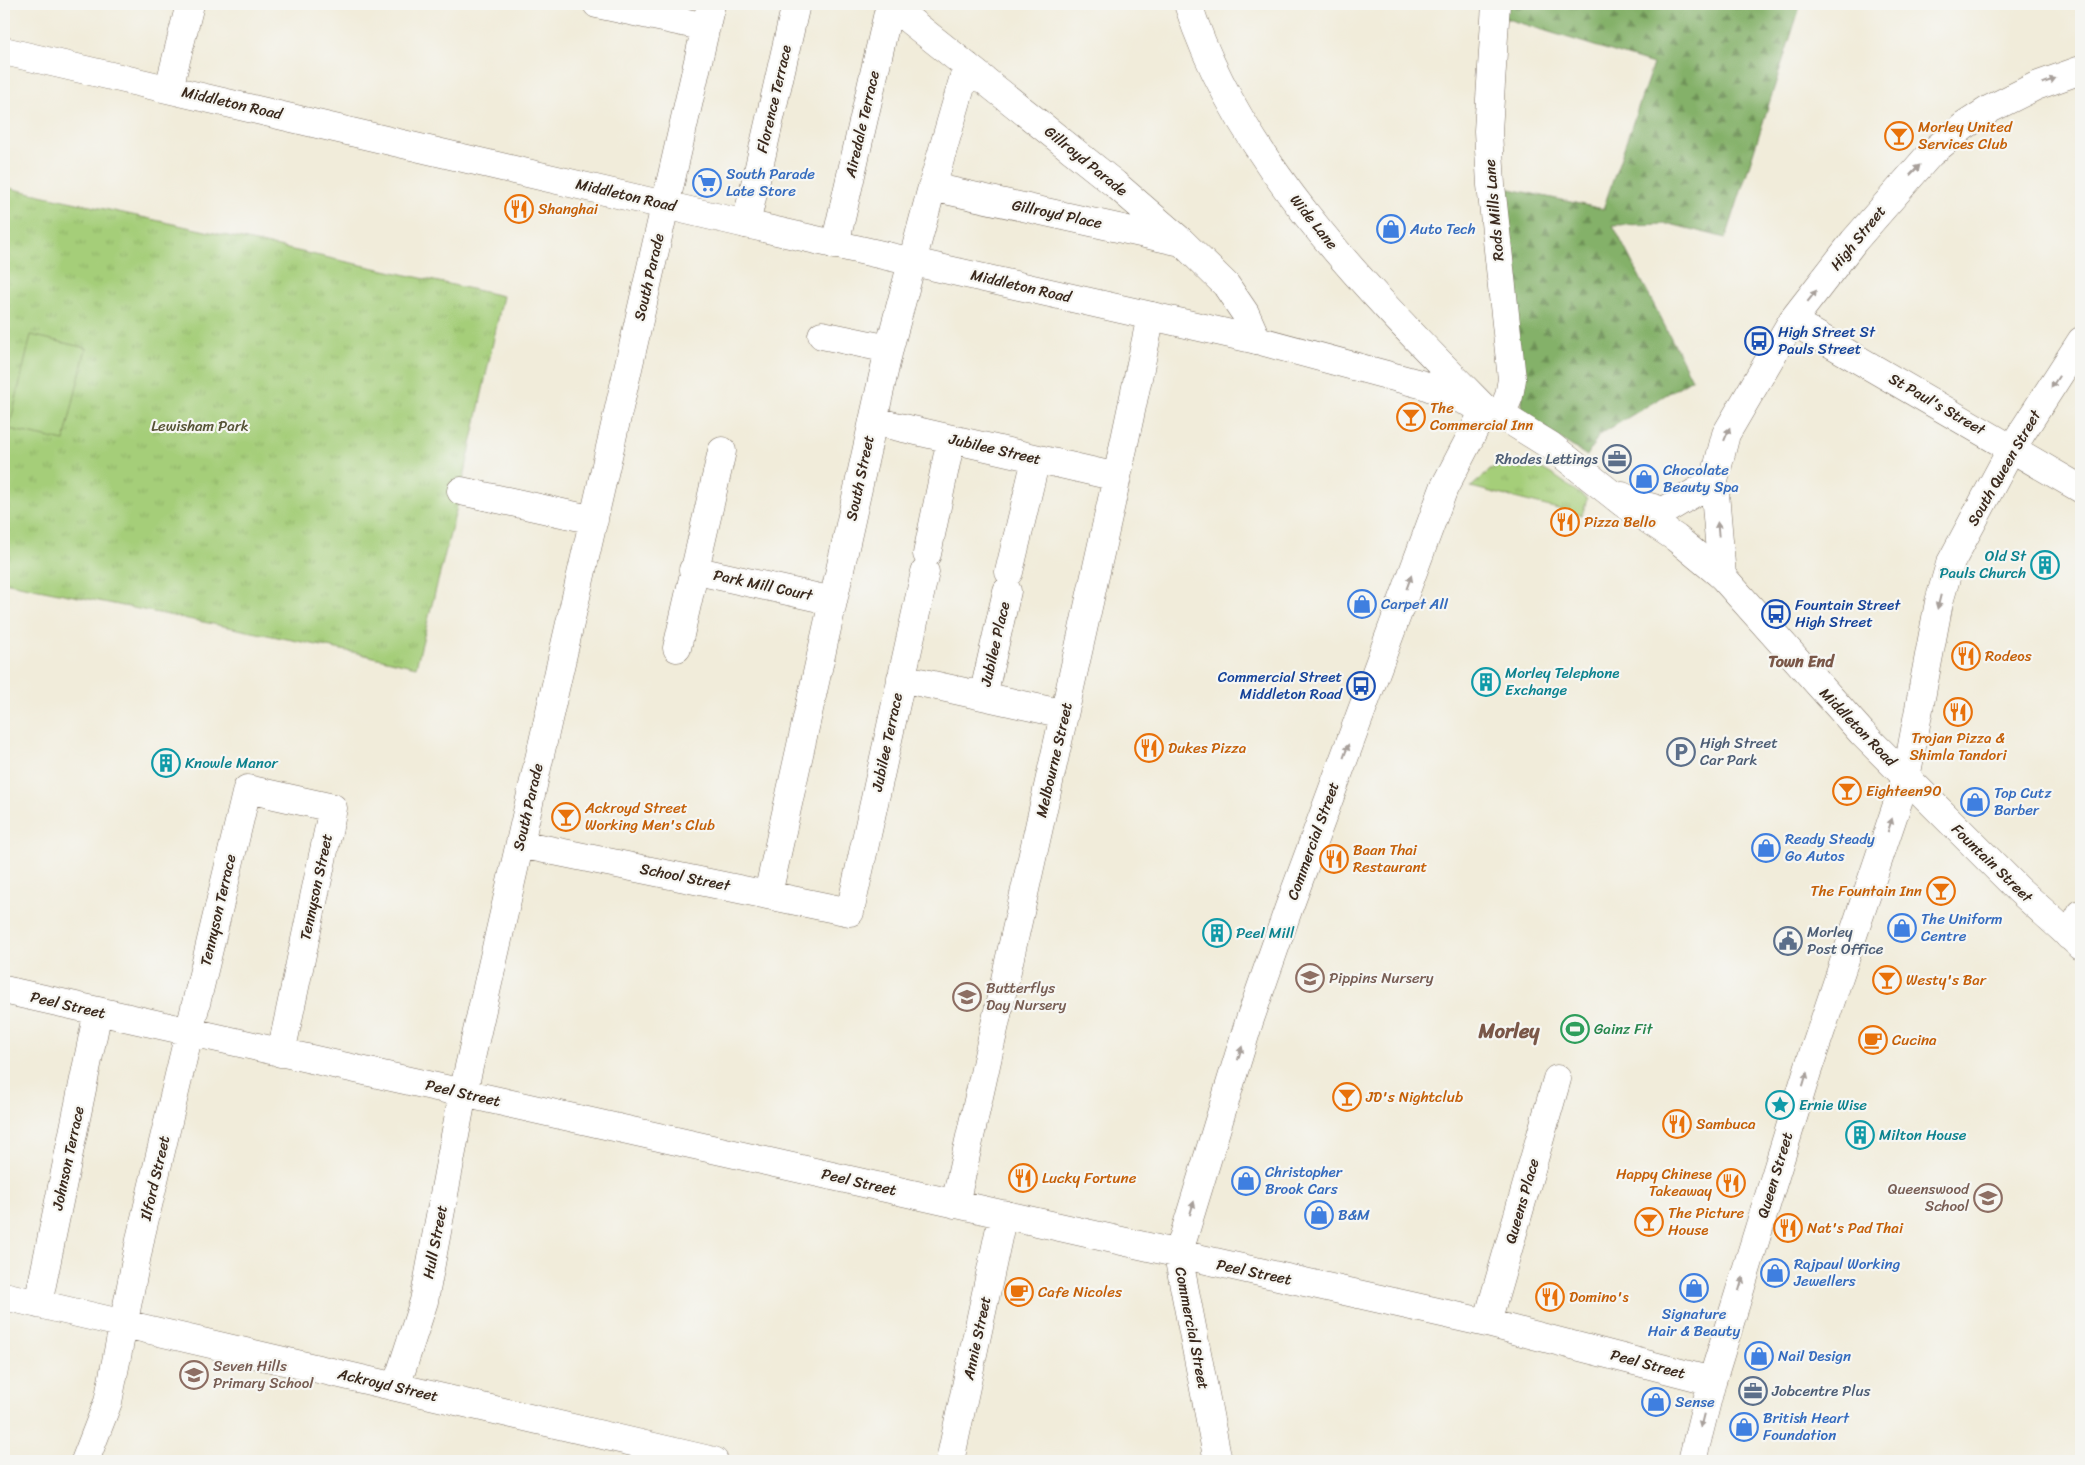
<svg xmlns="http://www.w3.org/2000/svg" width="2085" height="1465" viewBox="0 0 2085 1465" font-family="Sriracha,sans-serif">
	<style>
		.grass { fill: url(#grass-tufts); stroke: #707c4c }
		.forest { fill: url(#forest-firs); stroke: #606e44 }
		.pitch { fill: #a5ce79; stroke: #707c4c }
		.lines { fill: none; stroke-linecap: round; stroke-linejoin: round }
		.minor-casing { stroke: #7b6e60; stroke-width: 29 }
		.major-casing { stroke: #7b6e60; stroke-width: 29 }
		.minor { stroke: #fff; stroke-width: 28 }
		.major { stroke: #fff; stroke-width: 28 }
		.oneway { fill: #a79f9a }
		.labels { text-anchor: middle; stroke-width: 4.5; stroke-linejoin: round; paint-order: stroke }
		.street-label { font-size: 15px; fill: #3b2a1e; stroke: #f6f6f2 }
		.food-label { font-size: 15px; fill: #c56008; stroke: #f6f6f2; text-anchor: start }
		.shop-label { font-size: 15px; fill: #366cbe; stroke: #f6f6f2; text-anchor: start }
		.transit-label { font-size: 15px; fill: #164399; stroke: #f6f6f2; text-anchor: start }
		.park-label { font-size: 15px; fill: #565335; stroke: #f6f6f2 }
		.service-label { font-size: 15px; fill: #4e5e75; stroke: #f6f6f2; text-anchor: start }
		.culture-label { font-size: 15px; fill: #0d838f; stroke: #f6f6f2; text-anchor: start }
		.education-label { font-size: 15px; fill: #785e54; stroke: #f6f6f2; text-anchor: start }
		.leisure-label { font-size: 15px; fill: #27864d; stroke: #f6f6f2; text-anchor: start }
		.neighbourhood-label { font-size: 16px; font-weight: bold; fill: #7a5748; stroke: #f6f6f2 }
		.district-label { font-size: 20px; font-weight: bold; fill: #7a5748; stroke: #f6f6f2 }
	</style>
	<defs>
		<pattern id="grass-tufts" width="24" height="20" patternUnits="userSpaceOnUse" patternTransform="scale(1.25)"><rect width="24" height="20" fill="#a5ce79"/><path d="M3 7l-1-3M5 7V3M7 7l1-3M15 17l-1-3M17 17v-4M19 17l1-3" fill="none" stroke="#8fb168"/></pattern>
		<pattern id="forest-firs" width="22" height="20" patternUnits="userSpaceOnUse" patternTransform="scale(1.25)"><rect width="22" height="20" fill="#84b169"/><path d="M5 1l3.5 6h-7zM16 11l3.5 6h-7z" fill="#6d9056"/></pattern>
	</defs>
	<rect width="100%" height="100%" fill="#f6f6f2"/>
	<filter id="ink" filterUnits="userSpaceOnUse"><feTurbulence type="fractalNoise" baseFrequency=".02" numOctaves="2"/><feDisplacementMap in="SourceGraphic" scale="10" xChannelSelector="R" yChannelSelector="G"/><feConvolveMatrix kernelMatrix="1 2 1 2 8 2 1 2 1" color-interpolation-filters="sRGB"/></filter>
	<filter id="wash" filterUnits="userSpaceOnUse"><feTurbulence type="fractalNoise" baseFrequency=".0096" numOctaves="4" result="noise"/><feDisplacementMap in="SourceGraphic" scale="20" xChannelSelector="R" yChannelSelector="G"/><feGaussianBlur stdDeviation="1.12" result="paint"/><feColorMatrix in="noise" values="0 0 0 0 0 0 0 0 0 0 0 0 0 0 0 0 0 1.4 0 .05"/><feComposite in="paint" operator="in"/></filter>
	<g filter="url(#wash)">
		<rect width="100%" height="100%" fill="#f1ecda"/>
		<path class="grass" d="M4,187L503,296L461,491L416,667L357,653L4,582Z
			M1509,462C1541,461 1562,482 1587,499L1582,515L1471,487L1496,465Z"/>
		<path class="forest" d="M1496,4H1801L1726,238L1670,224L1613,225L1692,379L1599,435L1587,456L1522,414V391L1501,187L1603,209L1653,64L1494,15Z"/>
		<path class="pitch" d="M31,335L86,348L64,441L9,429Z"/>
	</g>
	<g filter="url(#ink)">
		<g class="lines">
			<defs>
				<path id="minor" d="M597,4L706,27
					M889,4L1115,184L1181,241L1226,285L1245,313L1257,340
					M1188,4C1238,162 1371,293 1485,409L1444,488L1288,910L1249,1022L1178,1255L1218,1461
					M1496,4L1488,131L1491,185L1512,379L1509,396L1501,415
					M169,88L190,4
					M932,187L1177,241
					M746,224L796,4
					M835,245L890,4
					M1792,321L2081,489
					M822,335L889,349
					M873,421L1117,477
					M461,491L594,520
					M1622,496L1639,504L1664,511L1714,481
					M927,554L951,439
					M693,570L833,601
					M1009,572L1036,459
					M1722,576L1714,481L1726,434L1792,321L1854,241L1930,154L1964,126L1990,109L2036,86L2081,70
					M677,648L722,451
					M901,678L1064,714
					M983,696L1007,591
					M520,844L850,912L925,572
					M768,894L889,349L932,187L967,66
					M2069,936L2081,914
					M4,990L1487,1323L1712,1381
					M955,1204L1117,477L1151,316
					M4,1296L714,1461
					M38,1304L98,1011
					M1487,1323L1557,1079
					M396,1387L424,1301L463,1093L711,4
					M85,1461L108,1402L141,1235L247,789L333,808L281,1053
					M950,1461L1003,1214
					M1692,1461L1712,1381L1808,1069L1906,778L1939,602L1950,564L2012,448L2081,341"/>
				<path id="major" d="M4,51L746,224L1257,340L1424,385L1501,415L1551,446L1623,503L1676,538L1722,576L1862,733L2019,890L2081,946"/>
			</defs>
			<use href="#minor" class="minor-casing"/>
			<use href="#major" class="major-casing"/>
			<use href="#minor" class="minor"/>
			<use href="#major" class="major"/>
		</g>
		<defs><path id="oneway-solid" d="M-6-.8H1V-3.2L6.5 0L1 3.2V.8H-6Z" transform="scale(1.25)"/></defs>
		<g class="oneway">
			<use href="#oneway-solid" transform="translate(2049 81) rotate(-21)"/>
			<use href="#oneway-solid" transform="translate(1915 170) rotate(-46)"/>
			<use href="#oneway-solid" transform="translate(1812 296) rotate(-52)"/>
			<use href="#oneway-solid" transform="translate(2055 382) rotate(123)"/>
			<use href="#oneway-solid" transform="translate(1727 434) rotate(-67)"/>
			<use href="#oneway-solid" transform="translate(1718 529) rotate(-95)"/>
			<use href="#oneway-solid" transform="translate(1409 582) rotate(-70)"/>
			<use href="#oneway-solid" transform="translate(1939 602) rotate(104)"/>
			<use href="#oneway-solid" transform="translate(1346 751) rotate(-70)"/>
			<use href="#oneway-solid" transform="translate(1890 825) rotate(-72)"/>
			<use href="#oneway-solid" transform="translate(1240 1053) rotate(-73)"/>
			<use href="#oneway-solid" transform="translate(1805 1079) rotate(-73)"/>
			<use href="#oneway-solid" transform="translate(1192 1208) rotate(-73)"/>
			<use href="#oneway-solid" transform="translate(1741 1284) rotate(-73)"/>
			<use href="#oneway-solid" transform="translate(1702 1421) rotate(104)"/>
		</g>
	</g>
	<defs>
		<symbol id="bar-ring" viewBox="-11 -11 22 22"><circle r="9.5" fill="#f6f6f2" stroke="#e8710a" stroke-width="1.5"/><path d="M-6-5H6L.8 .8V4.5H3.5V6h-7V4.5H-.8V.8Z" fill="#e8710a"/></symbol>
		<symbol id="supermarket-ring" viewBox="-11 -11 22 22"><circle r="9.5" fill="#f6f6f2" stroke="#3f7fe0" stroke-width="1.5"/><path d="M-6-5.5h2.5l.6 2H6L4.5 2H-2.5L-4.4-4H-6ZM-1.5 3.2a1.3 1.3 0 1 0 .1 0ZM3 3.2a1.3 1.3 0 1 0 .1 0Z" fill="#3f7fe0"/></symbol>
		<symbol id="restaurant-ring" viewBox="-11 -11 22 22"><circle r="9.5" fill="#f6f6f2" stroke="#e8710a" stroke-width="1.5"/><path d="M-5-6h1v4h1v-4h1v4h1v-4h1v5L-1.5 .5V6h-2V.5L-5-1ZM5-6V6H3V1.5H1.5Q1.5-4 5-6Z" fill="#e8710a"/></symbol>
		<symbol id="shop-ring" viewBox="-11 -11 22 22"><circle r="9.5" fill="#f6f6f2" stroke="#3f7fe0" stroke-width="1.5"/><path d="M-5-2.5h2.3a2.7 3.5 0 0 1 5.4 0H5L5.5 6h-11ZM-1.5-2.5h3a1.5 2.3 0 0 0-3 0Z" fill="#3f7fe0"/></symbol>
		<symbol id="bus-ring" viewBox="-11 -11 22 22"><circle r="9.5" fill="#f6f6f2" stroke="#1a4fb4" stroke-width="1.5"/><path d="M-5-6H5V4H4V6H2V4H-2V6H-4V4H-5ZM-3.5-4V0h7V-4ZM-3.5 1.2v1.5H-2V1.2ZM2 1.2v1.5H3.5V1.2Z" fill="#1a4fb4"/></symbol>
		<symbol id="office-ring" viewBox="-11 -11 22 22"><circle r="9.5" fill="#f6f6f2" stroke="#5c6f8a" stroke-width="1.5"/><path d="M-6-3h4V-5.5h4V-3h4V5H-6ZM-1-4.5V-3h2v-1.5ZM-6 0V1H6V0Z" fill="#5c6f8a"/></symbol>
		<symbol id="building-ring" viewBox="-11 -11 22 22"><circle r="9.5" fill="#f6f6f2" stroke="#0f9aa8" stroke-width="1.5"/><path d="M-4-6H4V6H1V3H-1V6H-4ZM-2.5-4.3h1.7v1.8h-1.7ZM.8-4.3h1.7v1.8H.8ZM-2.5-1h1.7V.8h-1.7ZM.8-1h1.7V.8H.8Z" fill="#0f9aa8"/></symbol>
		<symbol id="parking-ring" viewBox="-11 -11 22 22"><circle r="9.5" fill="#f6f6f2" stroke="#5c6f8a" stroke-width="1.5"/><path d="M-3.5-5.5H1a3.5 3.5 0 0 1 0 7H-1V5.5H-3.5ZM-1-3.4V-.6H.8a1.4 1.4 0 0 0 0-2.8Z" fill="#5c6f8a"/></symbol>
		<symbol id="civic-ring" viewBox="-11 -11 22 22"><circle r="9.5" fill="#f6f6f2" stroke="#5c6f8a" stroke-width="1.5"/><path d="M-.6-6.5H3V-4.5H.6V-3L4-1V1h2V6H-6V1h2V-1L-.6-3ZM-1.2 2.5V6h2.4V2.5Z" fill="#5c6f8a"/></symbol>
		<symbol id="school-ring" viewBox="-11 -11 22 22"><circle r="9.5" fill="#f6f6f2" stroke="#8d6e63" stroke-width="1.5"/><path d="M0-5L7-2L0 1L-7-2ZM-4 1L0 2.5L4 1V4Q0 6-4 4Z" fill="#8d6e63"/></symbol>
		<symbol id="stadium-ring" viewBox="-11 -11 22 22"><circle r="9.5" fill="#f6f6f2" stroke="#2e9e5b" stroke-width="1.5"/><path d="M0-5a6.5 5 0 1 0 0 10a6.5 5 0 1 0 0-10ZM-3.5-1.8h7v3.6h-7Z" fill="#2e9e5b"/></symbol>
		<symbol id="cafe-ring" viewBox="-11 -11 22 22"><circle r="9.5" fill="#f6f6f2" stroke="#e8710a" stroke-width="1.5"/><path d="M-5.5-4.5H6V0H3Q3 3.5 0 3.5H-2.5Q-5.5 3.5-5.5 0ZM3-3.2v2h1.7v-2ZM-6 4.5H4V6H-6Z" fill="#e8710a"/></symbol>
		<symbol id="sight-ring" viewBox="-11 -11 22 22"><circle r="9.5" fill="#f6f6f2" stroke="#0f9aa8" stroke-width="1.5"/><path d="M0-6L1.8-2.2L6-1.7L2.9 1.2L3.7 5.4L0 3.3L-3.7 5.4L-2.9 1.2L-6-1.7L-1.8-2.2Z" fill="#0f9aa8"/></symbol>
	</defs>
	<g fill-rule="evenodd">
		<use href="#bar-ring" x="1883" y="120" width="32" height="32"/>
		<use href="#supermarket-ring" x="691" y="167" width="32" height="32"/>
		<use href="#restaurant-ring" x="503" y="193" width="32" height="32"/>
		<use href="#shop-ring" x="1375" y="213" width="32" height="32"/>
		<use href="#bus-ring" x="1743" y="325" width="32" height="32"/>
		<use href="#bar-ring" x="1395" y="401" width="32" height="32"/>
		<use href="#office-ring" x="1601" y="443" width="32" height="32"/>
		<use href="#shop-ring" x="1628" y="463" width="32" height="32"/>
		<use href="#restaurant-ring" x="1549" y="506" width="32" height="32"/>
		<use href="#building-ring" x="2029" y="549" width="32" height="32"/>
		<use href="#shop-ring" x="1346" y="588" width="32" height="32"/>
		<use href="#bus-ring" x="1760" y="598" width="32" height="32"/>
		<use href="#restaurant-ring" x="1950" y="640" width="32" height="32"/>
		<use href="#building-ring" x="1470" y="666" width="32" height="32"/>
		<use href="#bus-ring" x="1345" y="670" width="32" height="32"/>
		<use href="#restaurant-ring" x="1942" y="696" width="32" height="32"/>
		<use href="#restaurant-ring" x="1133" y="732" width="32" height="32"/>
		<use href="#parking-ring" x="1665" y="736" width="32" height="32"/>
		<use href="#building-ring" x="150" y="747" width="32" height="32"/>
		<use href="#bar-ring" x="1831" y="775" width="32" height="32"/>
		<use href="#shop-ring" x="1959" y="786" width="32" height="32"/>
		<use href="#bar-ring" x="550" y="801" width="32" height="32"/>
		<use href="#shop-ring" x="1750" y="832" width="32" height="32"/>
		<use href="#restaurant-ring" x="1318" y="843" width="32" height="32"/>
		<use href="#bar-ring" x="1925" y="875" width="32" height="32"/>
		<use href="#shop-ring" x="1886" y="912" width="32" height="32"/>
		<use href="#building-ring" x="1201" y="917" width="32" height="32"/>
		<use href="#civic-ring" x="1772" y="925" width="32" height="32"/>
		<use href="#school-ring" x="1294" y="962" width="32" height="32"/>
		<use href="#bar-ring" x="1871" y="964" width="32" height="32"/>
		<use href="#school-ring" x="951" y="981" width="32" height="32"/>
		<use href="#stadium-ring" x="1559" y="1013" width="32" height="32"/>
		<use href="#cafe-ring" x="1857" y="1024" width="32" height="32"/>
		<use href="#bar-ring" x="1331" y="1081" width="32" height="32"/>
		<use href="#sight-ring" x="1764" y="1089" width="32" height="32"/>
		<use href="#restaurant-ring" x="1661" y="1108" width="32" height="32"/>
		<use href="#building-ring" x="1844" y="1119" width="32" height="32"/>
		<use href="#restaurant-ring" x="1007" y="1162" width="32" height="32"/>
		<use href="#shop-ring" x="1230" y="1165" width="32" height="32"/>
		<use href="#restaurant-ring" x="1715" y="1167" width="32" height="32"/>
		<use href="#school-ring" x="1972" y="1182" width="32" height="32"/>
		<use href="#shop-ring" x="1303" y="1199" width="32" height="32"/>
		<use href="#bar-ring" x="1633" y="1206" width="32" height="32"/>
		<use href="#restaurant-ring" x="1772" y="1212" width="32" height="32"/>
		<use href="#shop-ring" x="1759" y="1257" width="32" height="32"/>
		<use href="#shop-ring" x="1678" y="1272" width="32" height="32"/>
		<use href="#cafe-ring" x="1003" y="1276" width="32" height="32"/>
		<use href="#restaurant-ring" x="1534" y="1281" width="32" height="32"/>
		<use href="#shop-ring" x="1743" y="1340" width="32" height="32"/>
		<use href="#school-ring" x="178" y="1359" width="32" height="32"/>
		<use href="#office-ring" x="1737" y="1375" width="32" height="32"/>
		<use href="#shop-ring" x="1640" y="1386" width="32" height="32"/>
		<use href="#shop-ring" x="1728" y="1411" width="32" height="32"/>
	</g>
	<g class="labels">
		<g class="street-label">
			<text transform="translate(774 99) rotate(-77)" y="5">Florence Terrace</text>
			<text transform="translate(232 103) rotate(13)" y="5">Middleton Road</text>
			<text transform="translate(862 124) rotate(-77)" y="5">Airedale Terrace</text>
			<text transform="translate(1086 161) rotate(39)" y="5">Gillroyd Parade</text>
			<text transform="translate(626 195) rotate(13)" y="5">Middleton Road</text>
			<text transform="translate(1494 210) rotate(-95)" y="5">Rods Mills Lane</text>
			<text transform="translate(1057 214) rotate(12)" y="5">Gillroyd Place</text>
			<text transform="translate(1314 222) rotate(51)" y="5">Wide Lane</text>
			<text transform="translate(1858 238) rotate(-51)" y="5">High Street</text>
			<text transform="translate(649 277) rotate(-77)" y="5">South Parade</text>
			<text transform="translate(1021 286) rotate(13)" y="5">Middleton Road</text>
			<text transform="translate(1937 404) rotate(30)" y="5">St Paul's Street</text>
			<text transform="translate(995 449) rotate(13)" y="5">Jubilee Street</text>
			<text transform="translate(2004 468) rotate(-60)" y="5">South Queen Street</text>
			<text transform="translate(860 478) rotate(-78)" y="5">South Street</text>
			<text transform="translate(763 585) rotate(12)" y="5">Park Mill Court</text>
			<text transform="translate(995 644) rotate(-77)" y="5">Jubilee Place</text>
			<text transform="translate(1858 727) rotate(46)" y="5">Middleton Road</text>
			<text transform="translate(887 742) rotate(-78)" y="5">Jubilee Terrace</text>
			<text transform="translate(1054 760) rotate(-77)" y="5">Melbourne Street</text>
			<text transform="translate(528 807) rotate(-77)" y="5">South Parade</text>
			<text transform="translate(1313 841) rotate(-70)" y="5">Commercial Street</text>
			<text transform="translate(1992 863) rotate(44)" y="5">Fountain Street</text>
			<text transform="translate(685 877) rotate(11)" y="5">School Street</text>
			<text transform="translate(316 887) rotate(-78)" y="5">Tennyson Street</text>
			<text transform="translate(218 910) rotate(-77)" y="5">Tennyson Terrace</text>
			<text transform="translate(68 1005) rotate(13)" y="5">Peel Street</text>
			<text transform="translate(463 1093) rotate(13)" y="5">Peel Street</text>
			<text transform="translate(68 1158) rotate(-78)" y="5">Johnson Terrace</text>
			<text transform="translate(1775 1175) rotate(-73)" y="5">Queen Street</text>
			<text transform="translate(155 1178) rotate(-77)" y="5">Ilford Street</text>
			<text transform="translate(859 1182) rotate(13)" y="5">Peel Street</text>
			<text transform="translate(1522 1201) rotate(-74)" y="5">Queens Place</text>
			<text transform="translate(435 1242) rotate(-79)" y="5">Hull Street</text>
			<text transform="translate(1254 1272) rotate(12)" y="5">Peel Street</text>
			<text transform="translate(1192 1328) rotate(79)" y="5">Commercial Street</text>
			<text transform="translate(977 1338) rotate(-78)" y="5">Annie Street</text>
			<text transform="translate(1648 1364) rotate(15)" y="5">Peel Street</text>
			<text transform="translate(388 1385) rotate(13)" y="5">Ackroyd Street</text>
		</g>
		<g class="food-label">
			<text x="1918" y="132">Morley United<tspan x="1918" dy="17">Services Club</tspan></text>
			<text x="538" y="214">Shanghai</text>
			<text x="1430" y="413">The<tspan x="1430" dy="17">Commercial Inn</tspan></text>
			<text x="1584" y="527">Pizza Bello</text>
			<text x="1985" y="661">Rodeos</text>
			<text x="1958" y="743" text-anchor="middle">Trojan Pizza &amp;<tspan x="1958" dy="17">Shimla Tandori</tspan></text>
			<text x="1168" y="753">Dukes Pizza</text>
			<text x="1866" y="796">Eighteen90</text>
			<text x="585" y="813">Ackroyd Street<tspan x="585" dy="17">Working Men's Club</tspan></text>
			<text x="1353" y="855">Baan Thai<tspan x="1353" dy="17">Restaurant</tspan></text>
			<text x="1922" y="896" text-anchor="end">The Fountain Inn</text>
			<text x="1906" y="985">Westy's Bar</text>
			<text x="1892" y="1045">Cucina</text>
			<text x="1366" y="1102">JD's Nightclub</text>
			<text x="1696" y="1129">Sambuca</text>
			<text x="1712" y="1179" text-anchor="end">Happy Chinese<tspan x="1712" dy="17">Takeaway</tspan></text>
			<text x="1042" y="1183">Lucky Fortune</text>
			<text x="1668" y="1218">The Picture<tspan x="1668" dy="17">House</tspan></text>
			<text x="1807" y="1233">Nat's Pad Thai</text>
			<text x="1038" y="1297">Cafe Nicoles</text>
			<text x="1569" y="1302">Domino's</text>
		</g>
		<g class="shop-label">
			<text x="726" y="179">South Parade<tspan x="726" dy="17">Late Store</tspan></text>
			<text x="1410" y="234">Auto Tech</text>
			<text x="1663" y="475">Chocolate<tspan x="1663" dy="17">Beauty Spa</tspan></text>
			<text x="1381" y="609">Carpet All</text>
			<text x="1994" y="798">Top Cutz<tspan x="1994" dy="17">Barber</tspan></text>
			<text x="1785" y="844">Ready Steady<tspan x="1785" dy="17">Go Autos</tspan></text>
			<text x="1921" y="924">The Uniform<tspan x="1921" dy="17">Centre</tspan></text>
			<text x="1265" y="1177">Christopher<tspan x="1265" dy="17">Brook Cars</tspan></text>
			<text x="1338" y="1220">B&amp;M</text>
			<text x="1794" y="1269">Rajpaul Working<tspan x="1794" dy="17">Jewellers</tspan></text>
			<text x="1694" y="1319" text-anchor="middle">Signature<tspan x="1694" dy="17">Hair &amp; Beauty</tspan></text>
			<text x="1778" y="1361">Nail Design</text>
			<text x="1675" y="1407">Sense</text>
			<text x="1763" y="1423">British Heart<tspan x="1763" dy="17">Foundation</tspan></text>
		</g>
		<g class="transit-label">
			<text x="1778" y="337">High Street St<tspan x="1778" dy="17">Pauls Street</tspan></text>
			<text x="1795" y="610">Fountain Street<tspan x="1795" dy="17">High Street</tspan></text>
			<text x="1342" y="682" text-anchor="end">Commercial Street<tspan x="1342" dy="17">Middleton Road</tspan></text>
		</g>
		<g class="park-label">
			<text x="200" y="431">Lewisham Park</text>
		</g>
		<g class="service-label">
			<text x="1598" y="464" text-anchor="end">Rhodes Lettings</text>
			<text x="1700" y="748">High Street<tspan x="1700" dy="17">Car Park</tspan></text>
			<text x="1807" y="937">Morley<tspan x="1807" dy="17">Post Office</tspan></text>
			<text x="1772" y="1396">Jobcentre Plus</text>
		</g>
		<g class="culture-label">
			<text x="2026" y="561" text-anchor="end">Old St<tspan x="2026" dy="17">Pauls Church</tspan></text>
			<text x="1505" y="678">Morley Telephone<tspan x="1505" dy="17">Exchange</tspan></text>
			<text x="185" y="768">Knowle Manor</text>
			<text x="1236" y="938">Peel Mill</text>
			<text x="1799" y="1110">Ernie Wise</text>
			<text x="1879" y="1140">Milton House</text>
		</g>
		<g class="education-label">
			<text x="1329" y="983">Pippins Nursery</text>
			<text x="986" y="993">Butterflys<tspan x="986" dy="17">Day Nursery</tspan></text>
			<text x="1969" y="1194" text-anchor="end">Queenswood<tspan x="1969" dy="17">School</tspan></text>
			<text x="213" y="1371">Seven Hills<tspan x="213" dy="17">Primary School</tspan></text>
		</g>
		<g class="leisure-label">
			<text x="1594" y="1034">Gainz Fit</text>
		</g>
		<g class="neighbourhood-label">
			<text x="1801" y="667">Town End</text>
		</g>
		<g class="district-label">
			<text x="1509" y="1038">Morley</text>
		</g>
	</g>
	<rect width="2085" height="1465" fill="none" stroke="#f6f6f2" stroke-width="20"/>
</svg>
